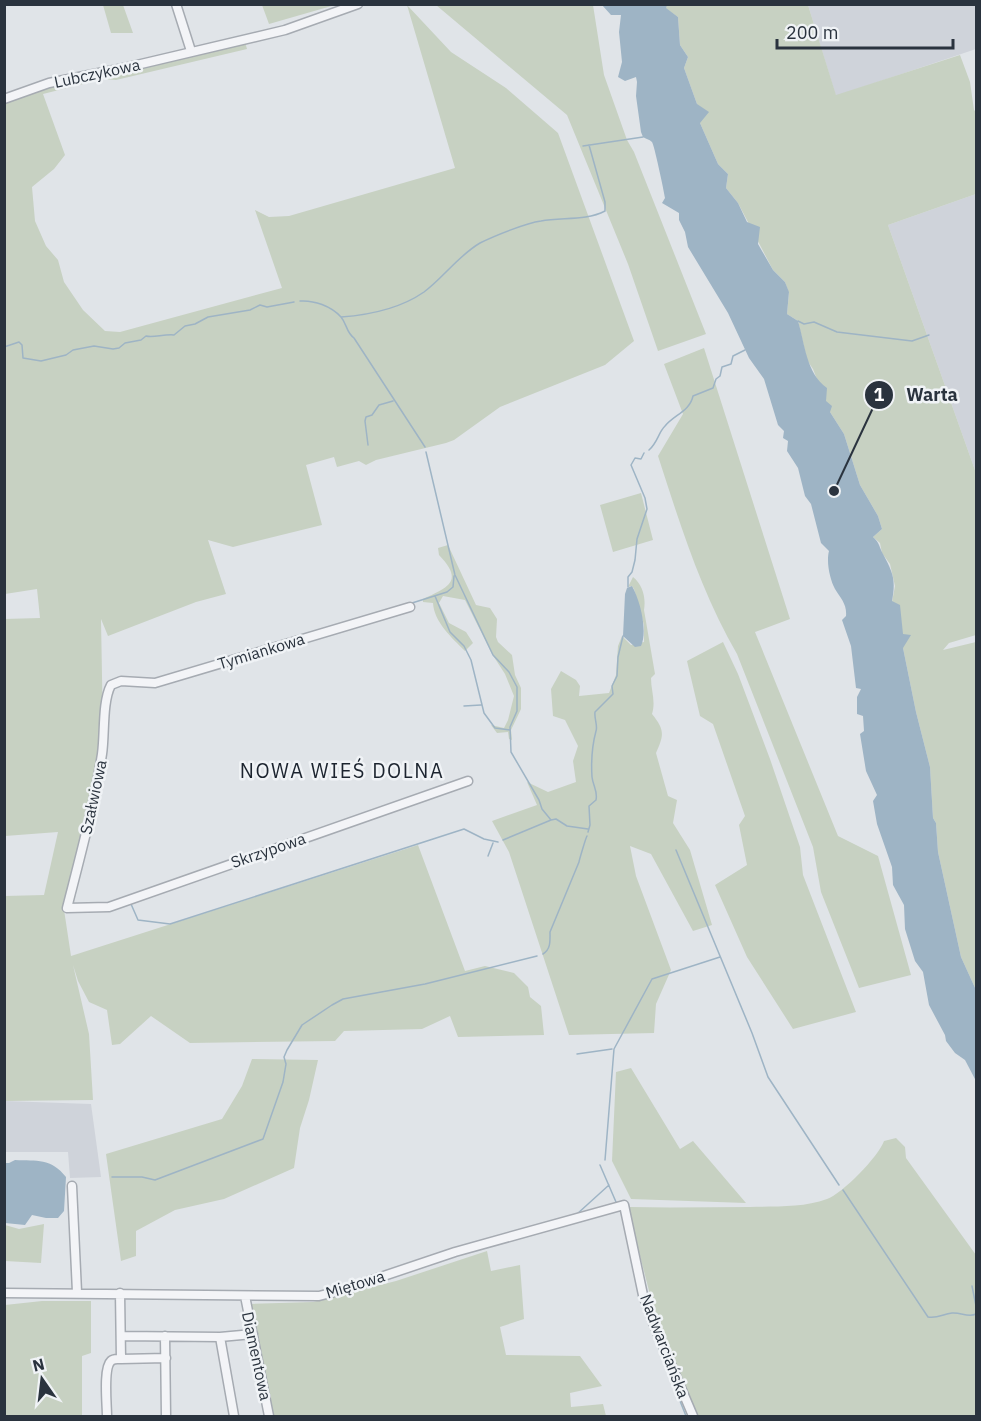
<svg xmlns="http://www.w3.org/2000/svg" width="981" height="1421" viewBox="0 0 981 1421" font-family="'IBM Plex Sans',sans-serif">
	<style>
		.built { fill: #cfd3da }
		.green { fill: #c7d1c2 }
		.water { fill: #9eb4c5 }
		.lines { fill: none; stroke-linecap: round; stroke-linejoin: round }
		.stream { stroke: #9eb4c5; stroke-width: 1.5 }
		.minor-casing { stroke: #a6abb2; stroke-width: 11 }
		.minor { stroke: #f3f4f7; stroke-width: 8 }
		.labels { text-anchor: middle; stroke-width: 5; stroke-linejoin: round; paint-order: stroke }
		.street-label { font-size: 16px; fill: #2a333e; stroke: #f0f3f6 }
		.quarter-label { font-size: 20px; letter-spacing: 1.5px; fill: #1c242f; stroke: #f0f3f6 }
		.leader { fill: none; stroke: #2a333e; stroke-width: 2 }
		.callout-dot { fill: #2a333e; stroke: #f0f3f6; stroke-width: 2 }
		.mark-label { font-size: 18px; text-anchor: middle; font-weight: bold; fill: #fff }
		.callout-label { font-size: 18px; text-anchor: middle; font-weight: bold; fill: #2a333e; stroke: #f0f3f6; stroke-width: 5; stroke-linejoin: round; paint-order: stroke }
	</style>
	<rect width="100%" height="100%" fill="#e0e4e8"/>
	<path class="built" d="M808,5H976V49L836,96Z
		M976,194V473L888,225Z
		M5,1101L91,1104L101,1177L70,1178L68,1152H5Z"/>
	<path class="green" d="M667,4L808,5L836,95L960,55L970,82L974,110L976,112V194L888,225L976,473V635L949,643L943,650L976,642V990L961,957L938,852L936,823L933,818L930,767L916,712L903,648L901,622L892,602L895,586L890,564L882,553L880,543L873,537L882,529L878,516L860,485L844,434L830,412L813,369L807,360L798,321L787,314L789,293L785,282L773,270L738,203L726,188L728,174L718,164L700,123L697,104L684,68L688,57L680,45L678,17L665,8Z
		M103,5H123L133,33H111Z
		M262,5V4L335,5L269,24Z
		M407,5L451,52L506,88L558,133L634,341L605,365L500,407L454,440L446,443L376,460L366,465L359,461L337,467L334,457L306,465L322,525L233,547L208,540L226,594L196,602L108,636L101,619L103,733L88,817L63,903L71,956L418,845L465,971L485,966L514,973L528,987L530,997L541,1006L544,1035L458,1037L450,1016L422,1029L344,1031L335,1041L190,1043L151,1016L120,1044L112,1045L107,1010L89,1002L78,981L73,965L89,1034L93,1100L5,1101V896L44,895L58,832L5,836L4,619L40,618L37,589L5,594V103L34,90L86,78L90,81L87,83L43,94L65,155L54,169L32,187L35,221L46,246L58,260L64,282L83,310L105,331L120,332L282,288L255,210L269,217L289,216L455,168Z
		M436,5H593L604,75L627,140L634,152L706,334L658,351L628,264L567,115Z
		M245,42L247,49L116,80L104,79V74Z
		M704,348L790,619L755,632L838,836L878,856L911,975L859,988L821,892L813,847L737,654C701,592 680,524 658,456L683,414L664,364Z
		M641,493L653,540L613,552L600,505Z
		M448,545L476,605L490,608L497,619L496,637L498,642L512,655L515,675L521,688V709L511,730L512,740L509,739L508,732L497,733L491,725L504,728L508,720L514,696L505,674L492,654L465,600L443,596L439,603L449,623L466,632L473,643L465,651C452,638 434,622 433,603L423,602V599C449,587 464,581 439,555L438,548Z
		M633,577C643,585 646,598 644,610L655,674L651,678C651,691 656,701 652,714C665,730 664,735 656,753L668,796L677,800L673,823L690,850L712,925L693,931L651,854L630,846L636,876L671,970L656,1004L654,1033L569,1035L509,852L492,821L537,805L527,782L548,792L576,782L573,761L578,746L565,720L553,716L551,689L561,671L576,680L580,686L579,696L609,693L616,675L618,646L622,636L631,645L644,642V625L634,589L632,586L628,587Z
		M723,642L738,674L770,759L800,847L803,875L856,1012L793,1029L747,957L715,885L747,865L739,825L745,816L713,724L700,716L687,661Z
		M252,1059L318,1060L309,1100L300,1128L294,1168L224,1199L175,1210L136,1231V1256L121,1261L106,1154L222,1119L242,1086Z
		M631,1068L680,1149L693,1141L746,1203L631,1199L612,1161L616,1072Z
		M896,1138L905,1147L906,1158L976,1255V1416H690L655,1314L628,1209L630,1207C670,1208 710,1207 750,1207C775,1206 803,1208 827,1199C842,1194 879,1156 884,1141Z
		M44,1224L41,1263L5,1261V1225L19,1229Z
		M487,1251L491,1271L520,1265L524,1319L500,1327L506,1355L580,1356L602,1386L570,1393L571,1407L603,1404L606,1416H273L250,1304L313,1302L396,1281Z
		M42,1301H91V1353L82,1356V1416H5V1305Z"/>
	<path class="water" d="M602,5H667L666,8L678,17L680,45L688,57L684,68L697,104L709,112L700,123L718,164L728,174L726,188L738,203L747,222L760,227L758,244L773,270L785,282L789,292L787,314L798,321C805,344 806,373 827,388L826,401L832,406L830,412L844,434L860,485L878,516L882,529L873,537C880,543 879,547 883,554C893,573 896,579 892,601L900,605L903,634L911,635L903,648L916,712L930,767L933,818L936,823L938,852L961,957L976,990V1081L965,1060L955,1053L946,1041L945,1035L929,1005L923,972L915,961L905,929L904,905L893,885L892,867L877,824L873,801L877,795L866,771L860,734L864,731L863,716L857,714V697L861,689L856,688L851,646L842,620L846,616C847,604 841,599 835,589C830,580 826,562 829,551L821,543L811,504L805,496L798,468L787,451L788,441L783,438L784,431L778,425L764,379L749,358L728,313L688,247L685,232L679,220V213L662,203L665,198C664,191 654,144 652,142C649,139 646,139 643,137L641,132L636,96L637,82L636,77L625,81L618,77L622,62L619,32L621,15H611Z
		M632,586C640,600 648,631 641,646L635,647L623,636L625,594L627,588Z
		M15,1160C37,1161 51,1158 66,1177L64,1211L58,1218H46L32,1215L25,1225L5,1223V1163H9Z"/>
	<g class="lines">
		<path class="stream" d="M583,146L643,137
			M300,301C314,300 331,306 341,317C347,324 346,332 354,338L425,447
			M341,317C369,315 401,308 424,292C444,277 458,256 480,243C494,236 526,223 541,221C562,217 586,221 605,211V202L589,145
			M798,321L804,324L814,322L837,332L912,341L929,335
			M4,347L19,342L22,345L23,358L41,361L66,355L73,350L94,346L113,349L119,348L125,343L141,340L146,336C153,338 164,334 174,335L185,326L195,324L208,317L250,310L260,305L267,307L294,302
			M368,445L365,421L366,417L372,415L379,405L393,401
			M649,450C658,442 658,433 665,426C674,415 690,411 693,396L713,388L716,379L720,376L722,367L731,364L733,356L745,350
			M426,452L455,575L493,655L509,672L517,687V711L510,727L511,752L539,800L542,809L551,820L556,819L567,826L588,829
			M628,587V577L632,572L635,560L637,539L647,509L645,498L631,465L635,458L641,459L644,453
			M435,596L450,632L464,646L471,660L484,713L495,728L510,730
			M412,603L447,592L453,587L454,576
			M464,706L481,705
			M588,832L590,825L589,806L596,800C598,791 593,786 592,777C591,762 592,746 596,731C598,726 594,718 595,712L613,694L612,686L617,676L618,657L623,636
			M503,840L551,820
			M676,850L752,1033L768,1077L839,1185
			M488,856L493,843
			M131,904L138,920L170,924L464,829L484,839L498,842
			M543,954C551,949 550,941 550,932L579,862C579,861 586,837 587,836
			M577,1054L612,1049
			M605,1160L614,1049L652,979L720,957
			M600,1165L616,1202
			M112,1177H142L155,1180L263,1139L283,1082L286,1064L284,1057L287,1050L302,1025L332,1005L343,999L425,984L537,956
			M843,1190L928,1317C937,1319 943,1314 952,1313C961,1312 968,1318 976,1314
			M577,1214L609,1185
			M972,1286L976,1306
			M641,1302L644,1310
			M652,1331L686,1416"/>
		<defs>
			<path id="minor" d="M176,4L191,51
				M4,99L49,83L124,68L285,30L358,4
				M410,607L155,683L121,681L111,685C102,702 105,734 102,754C94,806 80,857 67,908L109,907L468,781
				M72,1186L77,1292
				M4,1293L319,1296L342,1290L455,1252L624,1205L643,1295L652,1320L693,1416
				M120,1293L121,1359
				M245,1296L269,1416
				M121,1336L220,1337L253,1334
				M165,1336L166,1416
				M220,1337L234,1416
				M107,1416C107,1405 103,1368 111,1361C114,1358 117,1359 121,1359L166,1358"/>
		</defs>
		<use href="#minor" class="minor-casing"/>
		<use href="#minor" class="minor"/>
	</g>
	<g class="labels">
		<g class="street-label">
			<text transform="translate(97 73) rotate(-12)" y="6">Lubczykowa</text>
			<text transform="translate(261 651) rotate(-17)" y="6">Tymiankowa</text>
			<text transform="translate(93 797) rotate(-78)" y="6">Szałwiowa</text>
			<text transform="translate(268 850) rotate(-19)" y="6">Skrzypowa</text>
			<text transform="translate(355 1284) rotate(-17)" y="6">Miętowa</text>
			<text transform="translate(665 1346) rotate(69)" y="6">Nadwarciańska</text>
			<text transform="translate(257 1356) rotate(78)" y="6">Diamentowa</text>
		</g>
		<g class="quarter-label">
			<text x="342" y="778">NOWA WIEŚ DOLNA</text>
		</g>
	</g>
	<path class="leader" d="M834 491L879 395"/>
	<g class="callout-dot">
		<circle cx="834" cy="491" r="6"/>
		<circle cx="879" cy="395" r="15"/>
	</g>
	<g class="mark-label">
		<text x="879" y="401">1</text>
	</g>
	<g class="callout-label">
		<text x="932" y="401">Warta</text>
	</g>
	<rect width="981" height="1421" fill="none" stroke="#2a333e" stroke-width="12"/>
	<g transform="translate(42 1379) rotate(346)" stroke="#f0f3f6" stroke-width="4.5" paint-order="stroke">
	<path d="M0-4.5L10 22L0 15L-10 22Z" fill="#2a333e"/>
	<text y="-9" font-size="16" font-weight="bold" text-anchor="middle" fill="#2a333e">N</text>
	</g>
	<path d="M777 39v9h176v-9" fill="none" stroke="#2a333e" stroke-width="3"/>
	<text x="786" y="39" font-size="18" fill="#2a333e" stroke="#f0f3f6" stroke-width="4.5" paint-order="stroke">200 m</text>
</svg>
